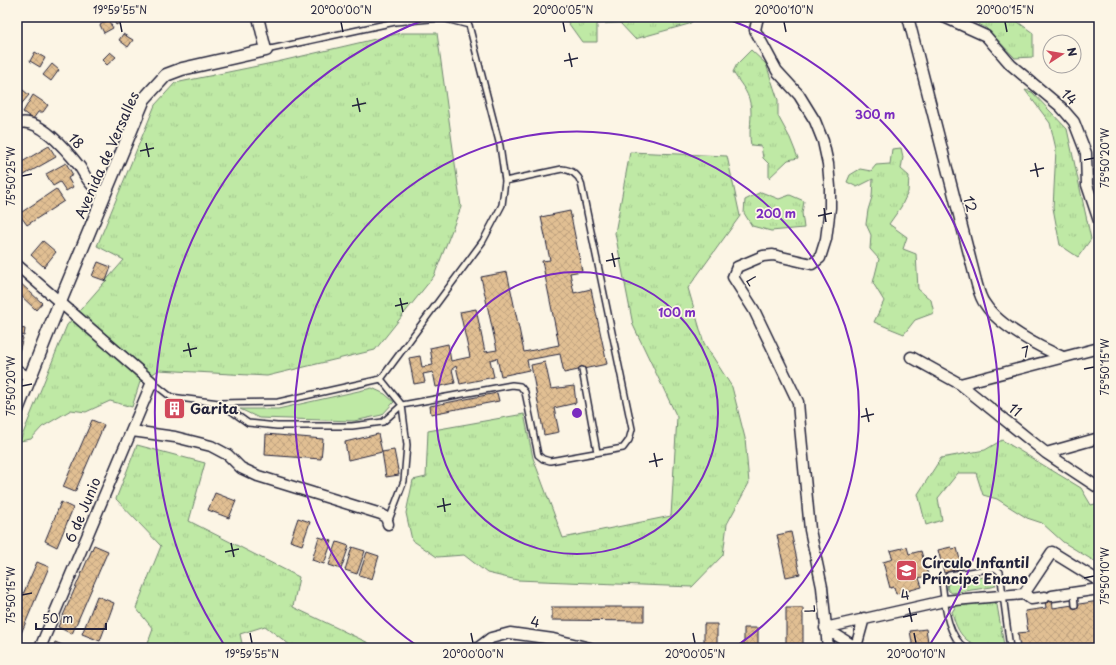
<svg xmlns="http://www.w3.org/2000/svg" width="1116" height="665" viewBox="0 0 1116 665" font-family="'Playpen Sans',sans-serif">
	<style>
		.grass { fill: url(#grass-tufts); stroke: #708670 }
		.green { fill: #bfe9a5; stroke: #708670 }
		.building { fill: url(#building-cross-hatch); stroke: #22223b }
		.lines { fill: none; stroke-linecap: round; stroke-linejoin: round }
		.service-casing { stroke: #22223b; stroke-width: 8 }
		.minor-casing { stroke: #22223b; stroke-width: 13 }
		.tertiary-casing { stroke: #22223b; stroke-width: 15 }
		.service { stroke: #fcf5e5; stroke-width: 5 }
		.minor { stroke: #fcf5e5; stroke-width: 10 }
		.tertiary { stroke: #fcf5e5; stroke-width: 12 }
		.ticks { fill: none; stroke: #22223b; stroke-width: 1.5 }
		.ring { fill: none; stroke: #7b2cbf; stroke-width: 2 }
		.labels { text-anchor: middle; stroke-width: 3.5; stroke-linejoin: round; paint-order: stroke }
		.street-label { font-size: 14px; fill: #22223b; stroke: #fcf5e5 }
		.poi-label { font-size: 14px; font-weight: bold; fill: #22223b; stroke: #fcf5e5; text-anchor: start }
		.centre { fill: #7b2cbf; stroke: #fcf5e5; stroke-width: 2 }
		.ring-label { font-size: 12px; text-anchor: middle; font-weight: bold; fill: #7b2cbf; stroke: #fcf5e5; stroke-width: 3.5; stroke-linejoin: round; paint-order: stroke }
		.neatline { fill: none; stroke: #22223b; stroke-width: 1.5 }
		.ticks-label { font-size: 10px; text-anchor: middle; fill: #22223b }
	</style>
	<defs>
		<pattern id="grass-tufts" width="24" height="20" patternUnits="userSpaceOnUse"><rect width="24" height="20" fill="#bfe9a5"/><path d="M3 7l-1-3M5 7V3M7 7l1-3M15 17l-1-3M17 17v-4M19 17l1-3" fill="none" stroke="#a4c88f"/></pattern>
		<pattern id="building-cross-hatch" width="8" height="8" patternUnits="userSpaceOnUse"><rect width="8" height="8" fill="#e1bf93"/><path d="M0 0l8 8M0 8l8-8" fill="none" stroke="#c1a480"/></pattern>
	</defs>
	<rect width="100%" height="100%" fill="#fcf5e5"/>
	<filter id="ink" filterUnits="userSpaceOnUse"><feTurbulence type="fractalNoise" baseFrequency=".025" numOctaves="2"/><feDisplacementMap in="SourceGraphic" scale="8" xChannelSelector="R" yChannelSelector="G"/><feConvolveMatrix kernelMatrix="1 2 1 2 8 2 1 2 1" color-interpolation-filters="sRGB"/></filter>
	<g filter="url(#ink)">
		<path class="grass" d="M564,17H698L689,24L635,39L620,23L597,24V42H582Z
			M966,17H1011L1033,33V57L1015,58L986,28Z
			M401,33H437L461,207L434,276L375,350L267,376L159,370L140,382L132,407L110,401L86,412L71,410L42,427L31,439L20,441L67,325L124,260L97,246L155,105L175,83L277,62Z
			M751,50L766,64L778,100V116L790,138L798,158L788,160L769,178V164L763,158L761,146L751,145C748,131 753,116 750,103C748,91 739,82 733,72L737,64Z
			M1025,90L1032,92L1067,129L1091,239L1078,257L1060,245L1053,208L1056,149L1050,123Z
			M901,148L903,157L901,169L909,176L908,192L901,207L889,224L907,237L903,249L916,254L918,289L931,300L934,313L915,320L904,334L874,322L884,301L873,283L879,259L870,249L871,235L866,224L868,210L872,197L873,179L857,187L847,182L850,175L860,169L871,171L876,165L890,164L892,149Z
			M630,152L727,156L740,216L688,288L704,343L732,387L745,438L749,483L727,524L723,555L692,587L517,580L487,573L464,555L437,557L412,540L406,513L413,480L426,477L428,431L524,414L533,458L563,538L671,516L677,417L633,325L615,233Z
			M761,192L779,199L790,195L804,201L802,213L804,228L771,231L752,226L744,213L745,200Z
			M1002,440L1081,488L1091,505L1099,503V564L1063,542L1042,523L1027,518L997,499L983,495L976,473H958L938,498L942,520L926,525L918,494L941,458L985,450Z
			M137,445L205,463L189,521L299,577L293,607L379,648H294L265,626L240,634L243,648H146L153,629L136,608L161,546L116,499Z
			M991,576L994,577L996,581L995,586L992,587L952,593L949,591L947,588L948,584L951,582Z
			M993,601L997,605L1004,645L1002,648C973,648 959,642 952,612L956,606Z"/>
		<path class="green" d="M372,388L385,394L394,402L382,415L354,421L259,418L240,409H278Z"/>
		<path class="building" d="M117,17H125L126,19L116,25L113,19Z
			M108,20L113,28L104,33L100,25Z
			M123,34L133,40L128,47L119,40Z
			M35,52L45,58L40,67L30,61Z
			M110,52L116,57L107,65L102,60Z
			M52,64L59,70L51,81L43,75Z
			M23,90L29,95L17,109V97Z
			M33,95L48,105L43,112H38L33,119L23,112Z
			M49,146L56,157L17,179V165Z
			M66,163L73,175L68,178L73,187L66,191L60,182L53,186L46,174Z
			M56,189L64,201L27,225L19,214Z
			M570,211L582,271L570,273L574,293L591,289L607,364L564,373L560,354L527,360L529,370L501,376L497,358L490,360L494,377L460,384L456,366L452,369L455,383L436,387L433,372L423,374L425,382L414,384L409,358L420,356L422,367L433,365L430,348L448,344L451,361L470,357L460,312L476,309L485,352L497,350L481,277L507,272L524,352L559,345L542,261L550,260L541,217Z
			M43,241L56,252L44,267L31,255Z
			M98,262L111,267L106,281L92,276Z
			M17,280L42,303L36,310L17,292Z
			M17,327L25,329L24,336L17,334Z
			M17,336L23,338L18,355H17Z
			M545,362L551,389L574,386L576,403L554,408L559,432L544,435L531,365Z
			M497,393L499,401L431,414L430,406Z
			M168,405L183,406L182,413H168Z
			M92,420L104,425L75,492L63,487Z
			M266,434L323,439L321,459L265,455Z
			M378,434L382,452L348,460L345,442Z
			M394,450L399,475L386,477L382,452Z
			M215,493L236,501L229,518L208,510Z
			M61,502L73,508L57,547L45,541Z
			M298,518L310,522L302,545L290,541Z
			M791,532L800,574L786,577L777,535Z
			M319,537L332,541L324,564L312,560Z
			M337,542L349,546L341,569L329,565Z
			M94,545L108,551L72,634L58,627Z
			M352,547L365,551L357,574L345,570Z
			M907,547L909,554L921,551L928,575L919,578L922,587L896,594L894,587L890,588L883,562L893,559L890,551Z
			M951,547L952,549L957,548L962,568L944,573L938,550Z
			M367,552L379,556L372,579L359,575Z
			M37,562L49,567L17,643V608Z
			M1051,591L1053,608L1099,601V648H1020L1018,633L1028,632L1025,611L1046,608L1044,592Z
			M97,596L114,603L100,641L82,634Z
			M552,607H644V621L552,620Z
			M786,608H803V648H786Z
			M704,624H717V648H704Z
			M744,628H758V648H744Z
			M926,629L929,648H913L910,631Z
			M55,642L69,648H53Z"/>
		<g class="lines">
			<defs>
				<path id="service" d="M582,370L597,452
					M381,379L402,405L512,385L520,386L525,392L538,455L543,459L550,461L623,448L629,440L632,429L581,183C578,174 572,170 562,169L505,181
					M152,382L171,397L219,403L278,402L381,379L483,241L502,205L505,181L500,146L469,25L442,18L395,22L266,50
					M220,403L248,423L277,426H352L383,422L402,405
					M389,520L404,481L407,445L402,405
					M1074,593L1075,605
					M965,648C946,634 945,604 942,582L949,575L995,568L1000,572L1010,648"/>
				<path id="minor" d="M258,17L266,50
					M758,17L755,30L777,71L799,95L815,121L823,141L828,164L830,187V208L826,239L820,258L812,264L773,255L763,256L737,267L733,277L754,310L798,402L800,426L810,530L822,587L828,648
					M908,17L976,281C978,288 980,298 985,304C999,326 1039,347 1063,357
					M944,17L986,36L1011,65L1061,107L1074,122L1086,153L1087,185L1099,221
					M17,124C38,115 68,152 80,167C84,174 88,182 94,187C97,190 101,191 105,192
					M17,265L152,382L40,648
					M911,357L960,384L1046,453L1099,488
					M17,370L30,379
					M960,384L1099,348
					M132,431L175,437L211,446L228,455L241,468L258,476L381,514L386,517L388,524
					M1046,453L1099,438
					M1024,594L1052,552L1099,581
					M1052,596L1099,589
					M825,628L944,601L1024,594L1031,599L1045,597
					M825,628L857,648
					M856,647L864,618
					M478,648L491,638L510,633L553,639L590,648"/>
				<path id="tertiary" d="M17,410L60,302L144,99L166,75L182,69L266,50"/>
			</defs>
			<use href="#service" class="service-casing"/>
			<use href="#minor" class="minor-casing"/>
			<use href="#tertiary" class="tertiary-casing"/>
			<use href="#service" class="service"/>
			<use href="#minor" class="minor"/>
			<use href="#tertiary" class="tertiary"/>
		</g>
	</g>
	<path class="ticks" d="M120,22L122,32M341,22L343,32M563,22L565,32M784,22L786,32M1005,22L1007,32M569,53L572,67M564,61L578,58M357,98L360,112M352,106L366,103M146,143L149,157M140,151L154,148M1084,160L1094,158M1035,163L1038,177M1030,171L1044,168M22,176L32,174M824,208L826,222M818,216L832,213M612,253L615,267M606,261L620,258M400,298L403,312M395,306L408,303M188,343L191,357M183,351L197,348M1084,369L1094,367M22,386L32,384M866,408L869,422M861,417L874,414M654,453L657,467M649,462L663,459M443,498L445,512M437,507L451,504M231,543L234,557M225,552L239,549M1084,578L1094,576M22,595L32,593M909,608L912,622M903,617L917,614M250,633L252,643M471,633L473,643M693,633L695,643M914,633L916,643"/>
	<g class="ring">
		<circle cx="577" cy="413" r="141"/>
		<path d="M419 647A282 282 0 1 1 735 647"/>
		<path d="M225 646A422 422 0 0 1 429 18M725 18A422 422 0 0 1 929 646"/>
	</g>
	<defs>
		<symbol id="building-square" viewBox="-11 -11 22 22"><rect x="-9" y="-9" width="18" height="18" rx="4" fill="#d1495b" stroke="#fcf5e5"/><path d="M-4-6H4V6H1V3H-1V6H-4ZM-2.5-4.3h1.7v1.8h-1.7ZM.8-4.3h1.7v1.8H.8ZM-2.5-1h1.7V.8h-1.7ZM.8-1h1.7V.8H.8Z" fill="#fff"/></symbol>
		<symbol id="school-square" viewBox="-11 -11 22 22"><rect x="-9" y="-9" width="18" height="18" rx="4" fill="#d1495b" stroke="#fcf5e5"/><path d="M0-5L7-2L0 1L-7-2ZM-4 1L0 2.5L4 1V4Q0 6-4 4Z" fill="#fff"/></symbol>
	</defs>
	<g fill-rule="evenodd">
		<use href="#building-square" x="162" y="396" width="25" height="25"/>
		<use href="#school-square" x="894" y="558" width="25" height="25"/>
	</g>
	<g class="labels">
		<g class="street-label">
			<text transform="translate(1069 97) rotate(43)" y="5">14</text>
			<text transform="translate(76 141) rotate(48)" y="5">18</text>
			<text transform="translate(107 155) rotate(-66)" y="5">Avenida de Versalles</text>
			<text transform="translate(970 204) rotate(75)" y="5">12</text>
			<text transform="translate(752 281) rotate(58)" y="5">L</text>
			<text transform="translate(1026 352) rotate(-15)" y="5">7</text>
			<text transform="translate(1015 410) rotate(38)" y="5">11</text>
			<text transform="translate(83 510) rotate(-67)" y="5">6 de Junio</text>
			<text transform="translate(905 595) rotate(-12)" y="5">4</text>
			<text transform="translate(810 609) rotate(-94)" y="5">L</text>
			<text transform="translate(535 622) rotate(9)" y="5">4</text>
		</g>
		<g class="poi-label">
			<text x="190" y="414">Garita</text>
			<text x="922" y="568">Círculo Infantil<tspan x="922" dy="16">Príncipe Enano</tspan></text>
		</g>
	</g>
	<circle cx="577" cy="413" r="6" class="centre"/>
	<g class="ring-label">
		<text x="875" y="119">300 m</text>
		<text x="776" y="218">200 m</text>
		<text x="677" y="317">100 m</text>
	</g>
	<rect width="1116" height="665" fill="none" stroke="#fcf5e5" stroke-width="44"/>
	<g transform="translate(1062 54) rotate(78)"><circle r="19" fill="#fcf5e5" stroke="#a5a1a1"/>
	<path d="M0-3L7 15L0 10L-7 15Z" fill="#d1495b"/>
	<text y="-6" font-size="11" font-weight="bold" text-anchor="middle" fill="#22223b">N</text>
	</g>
	<path d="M36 623v6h70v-6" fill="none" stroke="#22223b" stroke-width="2"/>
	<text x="42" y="623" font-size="12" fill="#22223b" stroke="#fcf5e5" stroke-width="3" paint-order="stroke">50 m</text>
	<rect x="22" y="22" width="1072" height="621" class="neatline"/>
	<g class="ticks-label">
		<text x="120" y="14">19°59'55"N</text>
		<text x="341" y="14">20°00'00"N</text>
		<text x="563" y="14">20°00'05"N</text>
		<text x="784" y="14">20°00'10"N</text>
		<text x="1005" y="14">20°00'15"N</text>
		<text transform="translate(1105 158) rotate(-90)" y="4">75°50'20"W</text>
		<text transform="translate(11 176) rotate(-90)" y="4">75°50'25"W</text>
		<text transform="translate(1105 367) rotate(-90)" y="4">75°50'15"W</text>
		<text transform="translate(11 386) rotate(-90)" y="4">75°50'20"W</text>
		<text transform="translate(1105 576) rotate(-90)" y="4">75°50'10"W</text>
		<text transform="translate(11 595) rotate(-90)" y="4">75°50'15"W</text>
		<text x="252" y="658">19°59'55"N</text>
		<text x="473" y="658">20°00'00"N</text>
		<text x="695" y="658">20°00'05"N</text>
		<text x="916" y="658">20°00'10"N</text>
	</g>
</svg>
